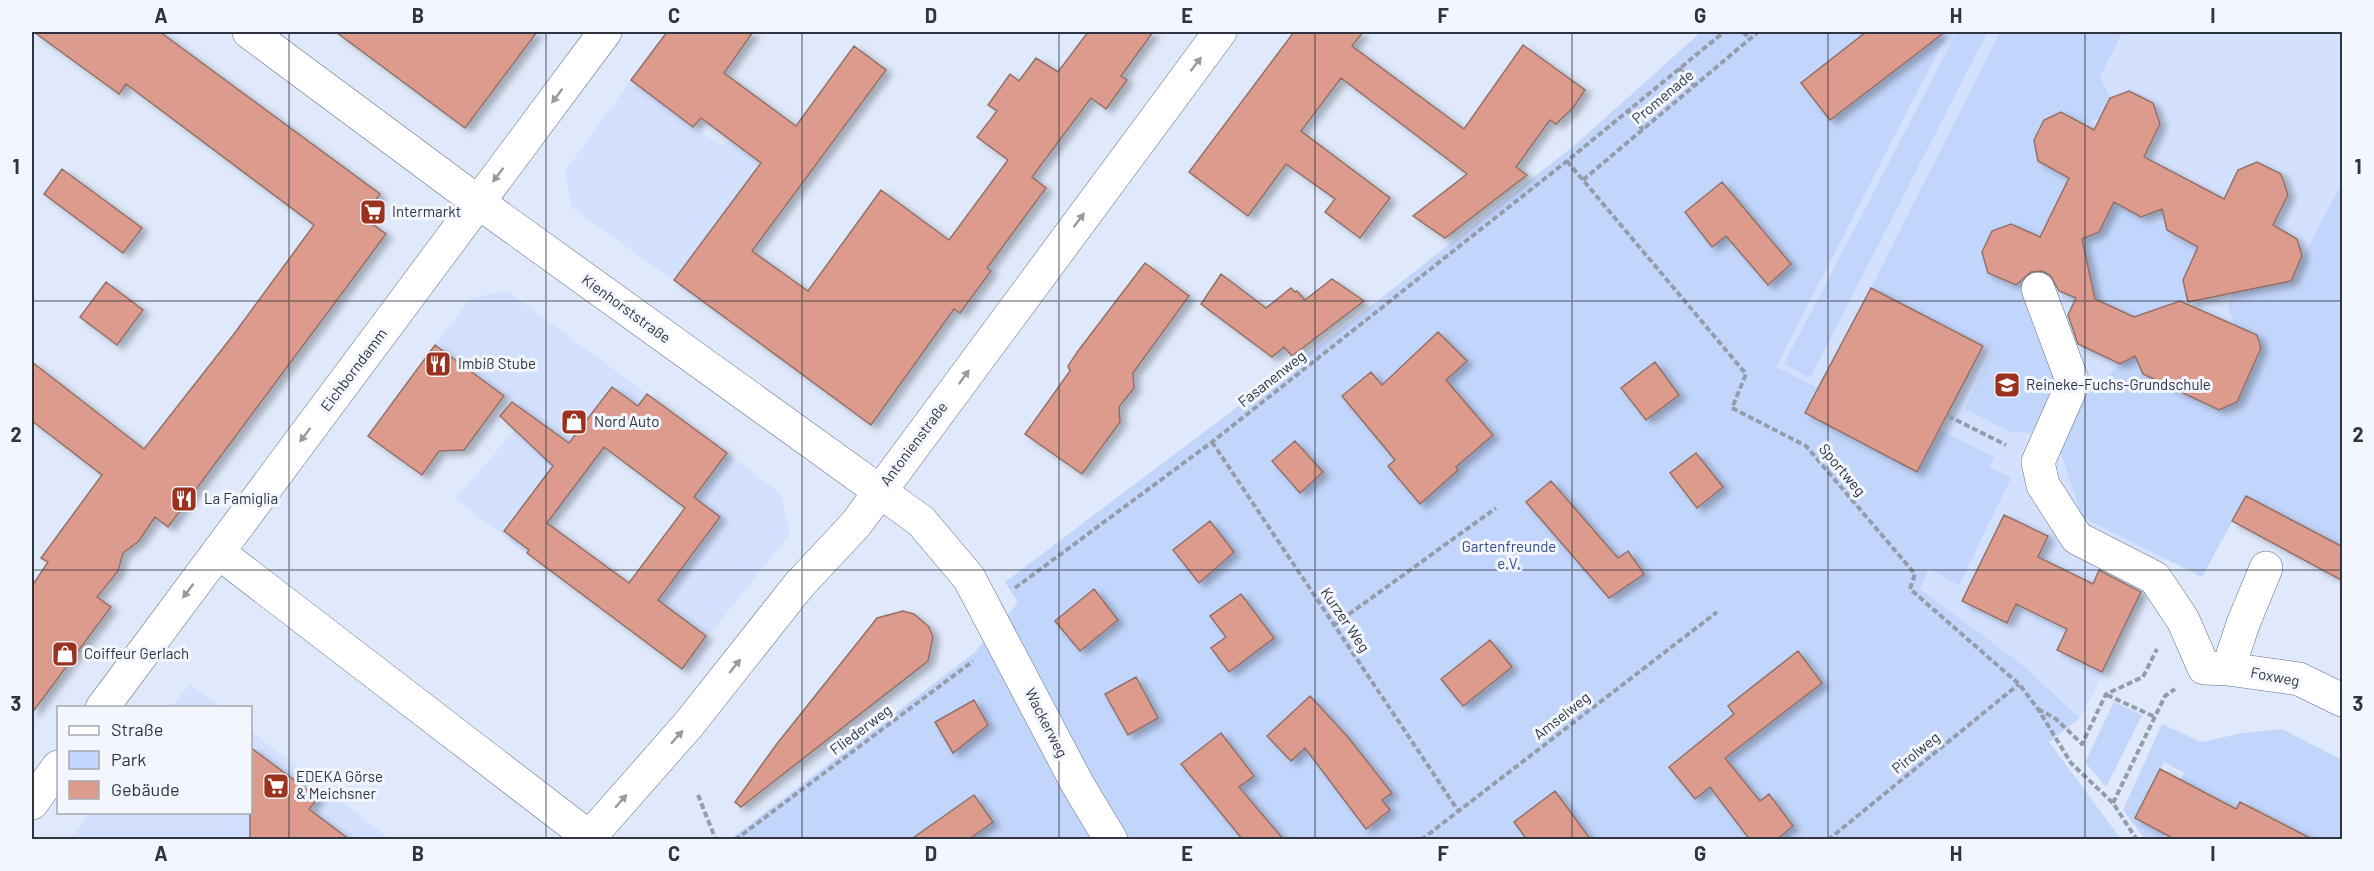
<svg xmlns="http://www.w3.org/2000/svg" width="2374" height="871" viewBox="0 0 2374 871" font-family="Barlow,sans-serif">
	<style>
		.built { fill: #d3e1ff }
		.green { fill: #c2d5fb }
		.building { fill: #dd9b8e; stroke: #927169; stroke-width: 1.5; fill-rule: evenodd; filter: url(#shadow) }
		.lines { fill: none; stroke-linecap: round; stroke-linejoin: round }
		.minor-casing { stroke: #626e88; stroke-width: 34 }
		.major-casing { stroke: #626e88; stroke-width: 34 }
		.path { stroke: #959cab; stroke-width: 4; stroke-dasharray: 6 3; stroke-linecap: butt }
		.minor { stroke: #fff; stroke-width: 33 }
		.major { stroke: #fff; stroke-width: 33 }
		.oneway { fill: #979aa0 }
		.grid { fill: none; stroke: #2f3540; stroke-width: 1.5; stroke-opacity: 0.55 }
		.labels { text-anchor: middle; stroke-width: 6; stroke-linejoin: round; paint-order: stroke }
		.street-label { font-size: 15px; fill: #2f3540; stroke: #f3f6fc }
		.poi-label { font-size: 15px; fill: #2f3540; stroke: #f3f6fc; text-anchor: start }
		.park-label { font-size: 15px; fill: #304c8c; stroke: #f3f6fc }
		.neatline { fill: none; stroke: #2f3540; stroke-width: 2 }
		.grid-label { font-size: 20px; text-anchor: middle; font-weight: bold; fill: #2f3540 }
	</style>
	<defs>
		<filter id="shadow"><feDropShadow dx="6" dy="4" stdDeviation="3" flood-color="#0004"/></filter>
	</defs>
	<rect width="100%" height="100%" fill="#e0e9fb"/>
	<path class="built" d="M1935,32H2342V240L2165,558L2080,718L2019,662L1920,589L1760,370Z
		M631,80L693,127L723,146L730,140L797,189L710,307L571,207L565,171Z
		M507,291L647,394L527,553L455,499L529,414L435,345L470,298Z
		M727,453L781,494L790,534L682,669L607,613Z
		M190,684L220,707H171Z
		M251,731L390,839L69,840L90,813L250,812Z"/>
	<path class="green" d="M1701,32H1948L1776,367L1818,388L1805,413L1917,472L1940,430L1994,457L1989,467L2011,478L1959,585L1929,569L1920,589L2019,662L2080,718L2049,742L2121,839L729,840L974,653L1018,603L1005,582L1366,310L1576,144Z
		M1957,32L1987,33L1810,378L1784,364Z
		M2000,32H2123L2100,76L2110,98L2100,118L2084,124L2061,112C2034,124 2033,134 2038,162L2060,173L2077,165L2043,238L2011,224L1992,231L1982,252L1988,273L2015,285L2024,281L2060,377L2031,433L2010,432L1965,409L1992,350L1871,288Z
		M2342,182V547L2246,496L2202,577L2082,517L2059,447L2082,400L2120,364L2135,356L2143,374L2219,410L2261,348L2257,335L2234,325L2228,304L2236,285L2291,281Z
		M2114,186L2141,217L2162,209L2167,230L2189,242L2205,236L2211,254L2191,261L2183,280L2187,298L2134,317L2095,299L2082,239L2099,232L2108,214L2099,194Z
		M2114,702L2142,715L2106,787L2085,762Z
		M2162,724L2201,742L2243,733L2282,729L2342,760V839H2296L2277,830L2281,822L2240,802L2236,809L2181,780L2184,773L2164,762L2135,818L2165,834L2162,839H2145L2123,810Z"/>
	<path class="building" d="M34,32H160L380,194L364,218L386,234L168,527L155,517L139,541L123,553L118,571L97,597L111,607L32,713V586L48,562L41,558L102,475L32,421V362L144,449L234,334L314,225L126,84L119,94Z
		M336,32H537L465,128Z
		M667,32H753L724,73L796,126L854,46L886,70L752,251L808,291L881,190L949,240L1008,160L977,137L997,111L988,105L1010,74L1019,81L1036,58L1058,72L1088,32H1153L1121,76L1127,80L1106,109L1091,98L1032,177L1046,188L987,268L991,271L960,313L954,309L871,425L674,280L761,163L701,118L693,127L631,80Z
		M1294,32H1363L1352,46L1464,129L1523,45L1585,90L1573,108L1556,124L1550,120L1516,167L1527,175L1445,238L1413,216L1467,174L1341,78L1301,131L1390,198L1360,238L1325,212L1335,199L1286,164L1248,216L1189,172Z
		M1866,32H1945L1830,120L1801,83Z
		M2129,91L2153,103L2160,124L2144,157L2224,199L2238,170L2257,162L2281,174L2288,195L2273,225L2297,239L2302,256L2291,281L2188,302L2183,280L2198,247L2167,230L2162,209L2141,217L2114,202L2099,232L2082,239L2095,299L2134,317L2180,301L2257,335L2261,348L2237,402L2219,410L2143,374L2135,356L2120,364L2078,344L2068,315L2076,298L2059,291L2050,275L2042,271L2031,272L2016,285L1988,273L1982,252L1992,231L2011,224L2040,237L2069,178L2038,161L2034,140L2044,120L2061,112L2094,130L2110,98Z
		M62,169L142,228L123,253L44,194Z
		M1722,182L1791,264L1768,285L1726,236L1712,247L1685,212Z
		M1145,263L1189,296L1133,373L1134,388L1119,407L1120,422L1082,474L1025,434L1070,371L1068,366L1078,351Z
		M1221,274L1266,308L1291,288L1295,292L1297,291L1305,300L1332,279L1364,301L1292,356L1284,347L1272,357L1201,304Z
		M106,282L143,310L117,345L80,317Z
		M1871,288L1983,346L1917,472L1805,413Z
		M1438,332L1467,361L1446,380L1493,435L1456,467L1458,470L1420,504L1388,466L1395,460L1342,396L1371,372L1382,385Z
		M435,345L504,396L464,450L439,451L422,475L368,436Z
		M1655,362L1679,395L1646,420L1621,388Z
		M612,387L638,406L647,394L727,453L694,497L720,517L658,600L706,636L682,669L527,553L529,550L504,531L553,466L500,416L512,402L569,443ZM604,447L685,508L629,583L547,523Z
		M1295,441L1323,472L1300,493L1272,461Z
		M1696,453L1723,487L1697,508L1670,473Z
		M1551,481L1618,558L1628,551L1644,574L1609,598L1526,502Z
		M2246,496L2343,547V581L2232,521Z
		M2004,515L2048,536L2038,557L2093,584L2099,570L2141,592L2102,672L2057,650L2067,629L2016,604L2007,623L1962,601Z
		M1210,521L1234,552L1199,583L1173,550Z
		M1094,589L1118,620L1080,651L1055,621Z
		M1241,594L1274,638L1229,672L1211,648L1226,637L1210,616Z
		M903,611L914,614L929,627L933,637L928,661L741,807L735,802L776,745L870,627L877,618Z
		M1490,640L1512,667L1463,706L1441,679Z
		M1798,651L1822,683L1725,758L1760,801L1769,794L1793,826L1776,840H1750L1710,787L1695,799L1669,767L1734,714L1728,706Z
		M1136,677L1158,718L1128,735L1105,694Z
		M1310,696L1347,736L1392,793L1382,800L1390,810L1366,829L1305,748L1291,761L1267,736Z
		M974,700L988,725L953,753L935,722Z
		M1221,733L1254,776L1239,787L1284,840H1243L1181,764Z
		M250,747L318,798L309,809L350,840H250Z
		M2160,769L2236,809L2240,802L2314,840H2176L2135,818Z
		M1555,791L1591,840H1527L1514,822Z
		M974,795L993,822L968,840H910Z"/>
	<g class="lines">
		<defs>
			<path id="minor" d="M249,32L478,202L921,521L969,578L1078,785L1111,840
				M2038,289L2073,383L2038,462L2043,485L2077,538L2155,578L2183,620L2204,668L2228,669L2299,679L2342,700
				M218,552L589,837
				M2228,669L2243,624L2266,568"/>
			<path id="major" d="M102,708L605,32
				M32,803L58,767
				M587,840L689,724L799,585L856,524L1220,32"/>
		</defs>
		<use href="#minor" class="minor-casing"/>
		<use href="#major" class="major-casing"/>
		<path class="path" d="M1743,32L1749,38
			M1679,68L1694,86
			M1628,111L1643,130
			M1567,161L1746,374L1732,408L1806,446L1915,574L1910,589L2019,684L2038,709L2071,763L2113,803L2137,840
			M1583,180L1758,32
			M1948,416L2006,445
			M1212,442L1459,812
			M1015,588L1212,442L1567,161L1724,32
			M1334,625L1496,508
			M2107,695L2155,717
			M2038,709L2056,719L2082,744L2106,694L2143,677L2157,649
			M698,795L716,840
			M2113,803L2165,696L2175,689
			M735,840L973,661
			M1421,840L1717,612
			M1828,840L2019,684"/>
		<use href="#minor" class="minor"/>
		<use href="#major" class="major"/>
	</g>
	<defs><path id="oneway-solid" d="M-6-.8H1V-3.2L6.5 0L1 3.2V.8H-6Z" transform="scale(1.5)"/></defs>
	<g class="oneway">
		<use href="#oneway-solid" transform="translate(1196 64) rotate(-53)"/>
		<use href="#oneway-solid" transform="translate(557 96) rotate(127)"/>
		<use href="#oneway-solid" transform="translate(498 175) rotate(127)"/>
		<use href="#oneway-solid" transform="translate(1079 220) rotate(-53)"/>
		<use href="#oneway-solid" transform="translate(964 377) rotate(-54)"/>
		<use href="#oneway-solid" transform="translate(305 435) rotate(127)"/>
		<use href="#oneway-solid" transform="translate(188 591) rotate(127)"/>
		<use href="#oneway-solid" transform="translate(735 666) rotate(-51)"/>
		<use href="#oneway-solid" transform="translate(677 737) rotate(-48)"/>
		<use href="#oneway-solid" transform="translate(621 801) rotate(-49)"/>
	</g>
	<path class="grid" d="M289,32V840M546,32V840M802,32V840M1059,32V840M1315,32V840M1572,32V840M1828,32V840M2085,32V840M32,301H2342M32,570H2342"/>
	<defs>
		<symbol id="supermarket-square" viewBox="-11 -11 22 22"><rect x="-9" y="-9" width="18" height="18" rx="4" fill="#9b321f" stroke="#f3f6fc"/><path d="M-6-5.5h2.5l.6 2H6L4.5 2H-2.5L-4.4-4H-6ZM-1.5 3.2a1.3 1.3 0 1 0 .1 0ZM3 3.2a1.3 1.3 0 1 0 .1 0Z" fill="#fff"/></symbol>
		<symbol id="restaurant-square" viewBox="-11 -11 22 22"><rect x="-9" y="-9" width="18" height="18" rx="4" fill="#9b321f" stroke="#f3f6fc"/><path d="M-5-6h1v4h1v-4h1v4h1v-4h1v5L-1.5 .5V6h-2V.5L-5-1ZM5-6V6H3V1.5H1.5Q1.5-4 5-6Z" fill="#fff"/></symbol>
		<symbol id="school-square" viewBox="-11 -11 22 22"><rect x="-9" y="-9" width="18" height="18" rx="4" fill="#9b321f" stroke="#f3f6fc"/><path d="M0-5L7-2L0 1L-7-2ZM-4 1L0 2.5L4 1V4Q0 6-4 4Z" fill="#fff"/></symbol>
		<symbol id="shop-square" viewBox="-11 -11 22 22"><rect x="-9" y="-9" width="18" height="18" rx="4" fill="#9b321f" stroke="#f3f6fc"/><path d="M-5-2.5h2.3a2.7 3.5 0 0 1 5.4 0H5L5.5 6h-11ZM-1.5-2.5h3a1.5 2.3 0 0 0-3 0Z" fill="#fff"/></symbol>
	</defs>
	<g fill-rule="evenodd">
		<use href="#supermarket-square" x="358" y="197" width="30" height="30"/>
		<use href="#restaurant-square" x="423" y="349" width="30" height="30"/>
		<use href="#school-square" x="1992" y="370" width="30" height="30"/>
		<use href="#shop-square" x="559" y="407" width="30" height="30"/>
		<use href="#restaurant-square" x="169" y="484" width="30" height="30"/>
		<use href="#shop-square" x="50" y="639" width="30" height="30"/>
		<use href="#supermarket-square" x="261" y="771" width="30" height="30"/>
	</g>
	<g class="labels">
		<g class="street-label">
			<text transform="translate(1663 97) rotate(-40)" y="5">Promenade</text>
			<text transform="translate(626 309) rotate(36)" y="5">Kienhorststraße</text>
			<text transform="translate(354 370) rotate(-53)" y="5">Eichborndamm</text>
			<text transform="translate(1272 379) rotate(-38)" y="5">Fasanenweg</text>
			<text transform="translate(914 444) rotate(-53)" y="5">Antonienstraße</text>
			<text transform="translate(1842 470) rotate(50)" y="5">Sportweg</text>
			<text transform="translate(1345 620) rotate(56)" y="5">Kurzer Weg</text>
			<text transform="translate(2275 677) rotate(11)" y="5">Foxweg</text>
			<text transform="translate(1562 716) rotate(-38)" y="5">Amselweg</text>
			<text transform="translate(1046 723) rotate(63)" y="5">Wackerweg</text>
			<text transform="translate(861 730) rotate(-37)" y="5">Fliederweg</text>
			<text transform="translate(1916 753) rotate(-39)" y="5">Pirolweg</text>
		</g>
		<g class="poi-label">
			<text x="392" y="217">Intermarkt</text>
			<text x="458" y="369">Imbiß Stube</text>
			<text x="2026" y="390">Reineke-Fuchs-Grundschule</text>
			<text x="594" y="427">Nord Auto</text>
			<text x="204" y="504">La Famiglia</text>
			<text x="84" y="659">Coiffeur Gerlach</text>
			<text x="296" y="782">EDEKA Görse<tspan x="296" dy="17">&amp; Meichsner</tspan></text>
		</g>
		<g class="park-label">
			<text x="1509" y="552">Gartenfreunde<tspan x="1509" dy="17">e.V.</tspan></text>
		</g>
	</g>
	<rect width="2374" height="871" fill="none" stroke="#f3f6fc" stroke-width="66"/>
	<rect x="57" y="706" width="195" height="108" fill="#f3f6fc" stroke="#a5a9b1" stroke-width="1.5"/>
	<rect x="69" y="726" width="30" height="9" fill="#ffffff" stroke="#a5a9b1" stroke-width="1.5"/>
	<text x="111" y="736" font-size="18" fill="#2f3540">Straße</text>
	<rect x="69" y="751" width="30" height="18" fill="#c2d5fb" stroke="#a5a9b1" stroke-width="1.5"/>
	<text x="111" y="766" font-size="18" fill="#2f3540">Park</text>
	<rect x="69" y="781" width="30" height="18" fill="#dd9b8e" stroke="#a5a9b1" stroke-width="1.5"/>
	<text x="111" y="796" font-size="18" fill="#2f3540">Gebäude</text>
	<rect x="33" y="33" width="2308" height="805" class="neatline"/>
	<g class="grid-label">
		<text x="161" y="23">A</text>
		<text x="418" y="23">B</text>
		<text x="674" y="23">C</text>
		<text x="931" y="23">D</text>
		<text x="1187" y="23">E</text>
		<text x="1443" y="23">F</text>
		<text x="1700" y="23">G</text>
		<text x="1956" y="23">H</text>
		<text x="2213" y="23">I</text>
		<text x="16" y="174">1</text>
		<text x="2358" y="174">1</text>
		<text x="16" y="442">2</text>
		<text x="2358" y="442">2</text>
		<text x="16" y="711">3</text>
		<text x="2358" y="711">3</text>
		<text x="161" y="861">A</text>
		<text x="418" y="861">B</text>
		<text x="674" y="861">C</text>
		<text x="931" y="861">D</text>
		<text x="1187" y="861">E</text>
		<text x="1443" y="861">F</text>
		<text x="1700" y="861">G</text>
		<text x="1956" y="861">H</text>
		<text x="2213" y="861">I</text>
	</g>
</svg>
